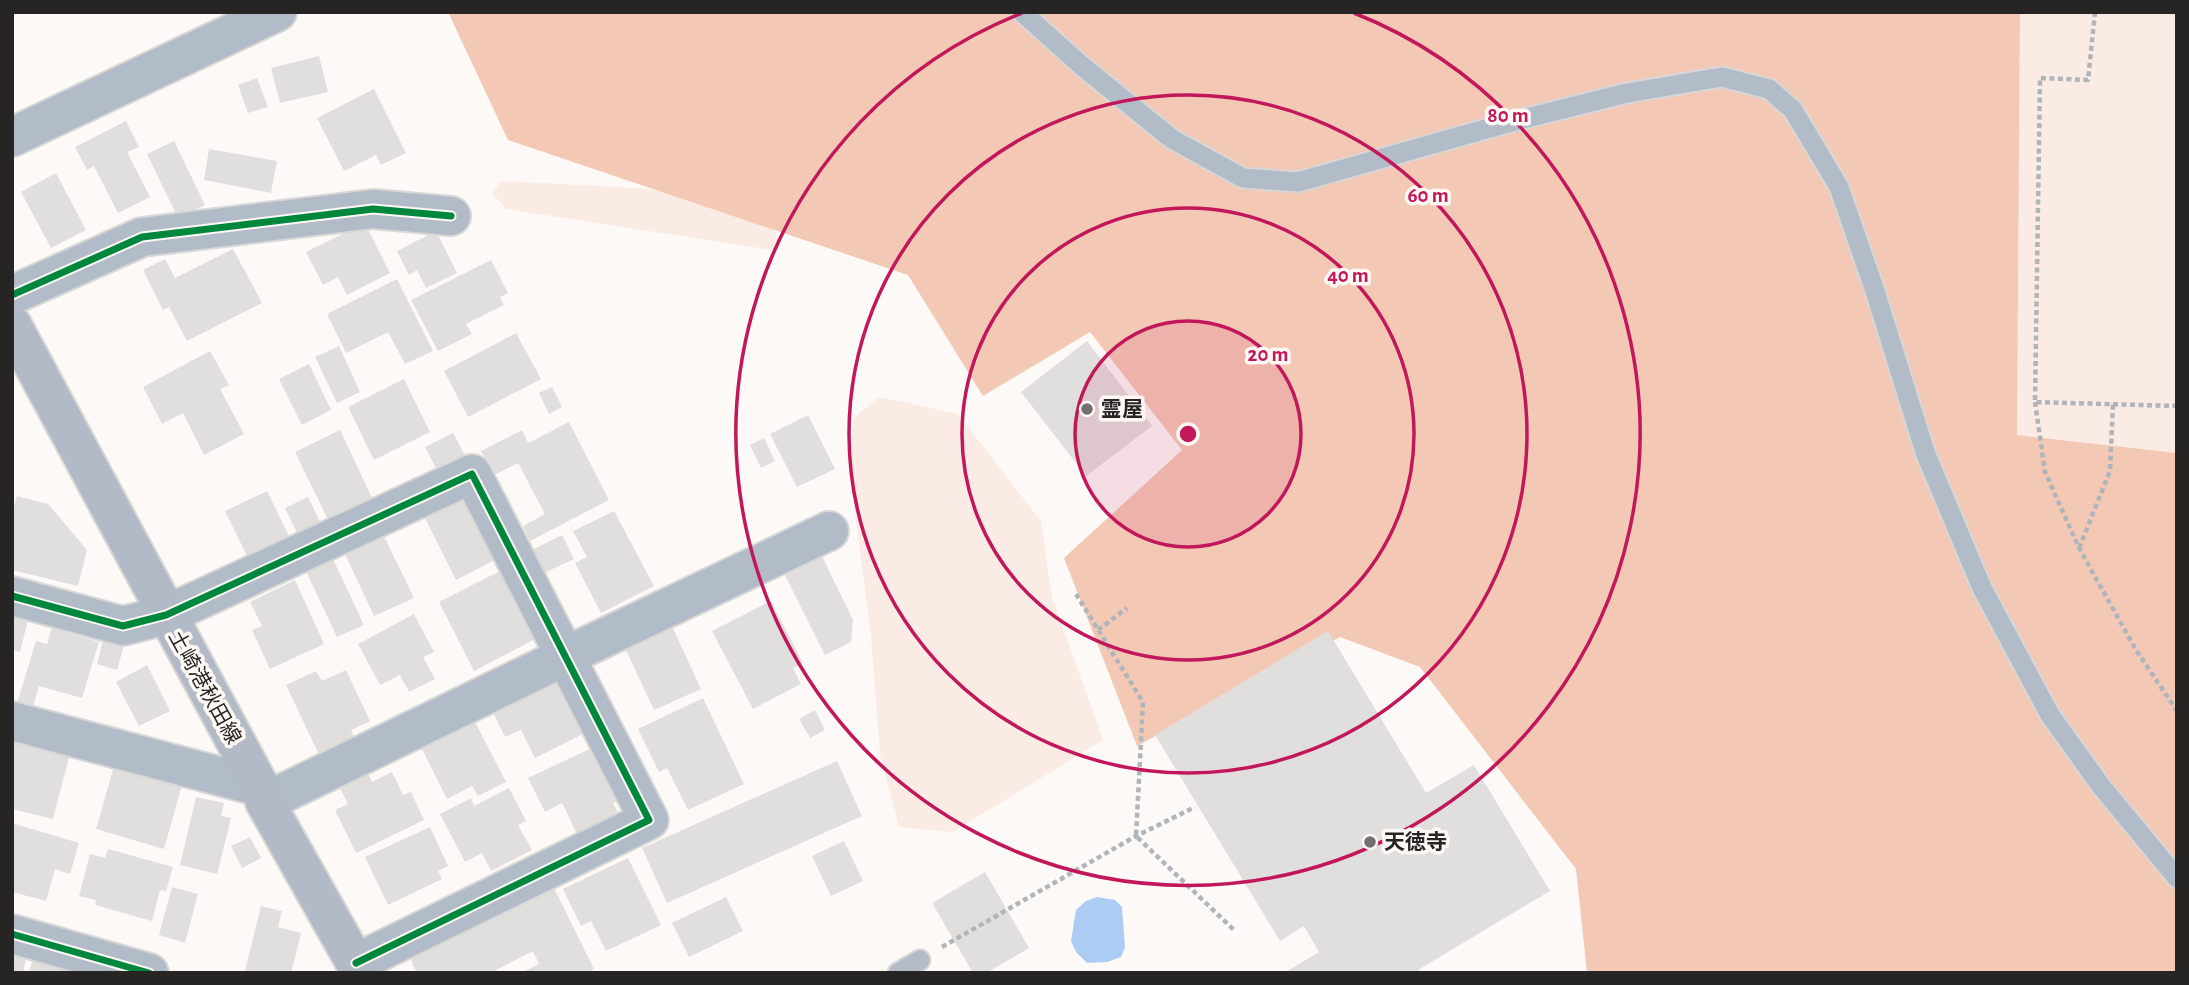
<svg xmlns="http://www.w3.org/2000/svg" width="2189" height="985" viewBox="0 0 2189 985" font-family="'Alegreya Sans','Noto Sans JP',sans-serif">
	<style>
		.green { fill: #faece5 }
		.forest { fill: #f3c9b6 }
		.water { fill: #acccf4 }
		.building { fill: #e1dfde }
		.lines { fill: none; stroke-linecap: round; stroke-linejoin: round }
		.service-casing { stroke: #d9d7d6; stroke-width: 23 }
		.minor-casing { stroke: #d9d7d6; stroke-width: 42 }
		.secondary-casing { stroke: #d9d7d6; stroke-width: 42 }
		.path { stroke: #b0b4bb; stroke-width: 4.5; stroke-dasharray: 5 3.5; stroke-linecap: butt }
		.service { stroke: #b2bcc8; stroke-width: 19 }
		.minor { stroke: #b2bcc8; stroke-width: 38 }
		.secondary { stroke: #b1bac6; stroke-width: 38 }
		.cycleway-casing { stroke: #fef8f5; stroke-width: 11 }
		.cycleway { stroke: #00873e; stroke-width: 7 }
		.ring { fill: none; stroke: #c2185b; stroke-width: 3.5 }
		.poi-dot { fill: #726f6e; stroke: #fef8f5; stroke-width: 2.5 }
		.labels { text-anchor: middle; stroke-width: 7; stroke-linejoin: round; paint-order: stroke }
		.poi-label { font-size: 21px; font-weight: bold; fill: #272524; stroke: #fef8f5; text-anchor: start }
		.street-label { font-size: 21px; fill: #272524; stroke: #fef8f5 }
		.centre { fill: #c2185b; stroke: #fef8f5; stroke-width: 3.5 }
		.ring-label { font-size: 21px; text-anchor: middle; font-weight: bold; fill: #c2185b; stroke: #fef8f5; stroke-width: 7; stroke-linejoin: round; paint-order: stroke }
	</style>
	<rect width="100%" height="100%" fill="#fcf9f7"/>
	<path class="green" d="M2020,12H2177V453L2017,435Z
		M501,181L637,188L739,199L768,212L780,248L772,250L506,209L492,193Z
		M879,397L958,414L1041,521L1052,597L1103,740L953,832L899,827L880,755L871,636L849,467L854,418Z"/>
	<path class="forest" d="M448,12H2020L2017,435L2177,453V973H1587L1576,869L1420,667L1340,637L1137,746L1064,558L1182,450L1090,332L983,396L908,275L508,140Z"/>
	<path class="water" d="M1097,897L1115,900L1122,907L1125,947L1121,957L1107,962L1087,963L1076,952L1071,941L1076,910L1086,901Z"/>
	<path class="building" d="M319,56L328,92L280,103L271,68Z
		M257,78L268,107L248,113L238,85Z
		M374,89L406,153L381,165L376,155L344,171L317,118Z
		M126,121L139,147L127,152L150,197L118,213L94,166L87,170L75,147Z
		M174,141L205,205L178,218L147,154Z
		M209,149L277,161L271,193L204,180Z
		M56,173L86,230L51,248L21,192Z
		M365,223L390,273L347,295L338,277L323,285L306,252Z
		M436,231L457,273L426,288L417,270L409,275L397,251Z
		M233,249L262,303L187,341L169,307L163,310L143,270L165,259L175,278Z
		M491,260L508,293L500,297L504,305L466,324L472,334L438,351L411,300Z
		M397,279L433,351L405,364L388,332L346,353L327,314Z
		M516,333L541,379L468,417L444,371Z
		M1087,341L1152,426L1086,476L1021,392Z
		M339,346L360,392L337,403L315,357Z
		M210,351L229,385L220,389L244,434L204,455L183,413L162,424L143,387Z
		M309,364L331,410L302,425L279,379Z
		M404,379L430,432L374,460L348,407Z
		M552,387L562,407L549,414L539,393Z
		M808,415L835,469L797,487L770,434Z
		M569,422L609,500L530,541L523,526L545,514L518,463L494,475L481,451L522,430L528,443Z
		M340,430L374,502L330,524L295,452Z
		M453,433L467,459L439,474L425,447Z
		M764,438L775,461L761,468L750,445Z
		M267,491L290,538L248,558L225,511Z
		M464,494L497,559L456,580L423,514Z
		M17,496L48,504L87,550L78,586L12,570V513Z
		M308,497L323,528L300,539L285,508Z
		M614,511L654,586L601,613L575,563L587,557L573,531Z
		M562,535L574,559L544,573L532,550Z
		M384,536L414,598L374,616L345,554Z
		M820,552L853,620L851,642L825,655L783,571Z
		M332,557L364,625L337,637L305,569Z
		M504,569L539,637L474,671L439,602Z
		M295,580L324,644L270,669L252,630L262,626L250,602Z
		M771,601L803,663L793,668L801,684L753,709L712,631Z
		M12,612L29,616L20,652L12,650Z
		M414,614L434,652L423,657L435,679L409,692L400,675L380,685L358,644Z
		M671,624L701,689L654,710L624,646Z
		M52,628L99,642L82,698L39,686L32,711L16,707L36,641L47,644Z
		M1328,631L1426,793L1474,765L1550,891L1418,970L1420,973H1284L1319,952L1304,926L1280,941L1155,735Z
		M104,636L125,642L117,670L97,664Z
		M147,665L170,711L139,726L116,682Z
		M346,670L370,721L351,730L357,743L321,759L286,685L316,671L322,681Z
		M559,675L587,732L535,758L521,730L505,737L491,708Z
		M703,698L744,784L688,810L667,768L659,772L638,729Z
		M815,710L825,730L810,738L799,719Z
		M473,718L506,782L478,796L472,786L447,799L420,745Z
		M12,730L72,746L53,819L12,809Z
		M598,745L623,797L613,803L619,815L578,836L562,803L545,812L528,778Z
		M837,761L862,816L667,903L642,848Z
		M115,763L183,782L164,849L96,829Z
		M366,768L372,782L392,772L403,795L411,792L424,820L356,853L335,810L348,804L337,782Z
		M509,788L526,821L518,825L532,850L491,871L482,853L465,862L440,814L471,798L474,806Z
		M196,797L224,803L221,816L231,818L217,874L180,865Z
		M12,823L79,843L70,874L55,869L46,901L12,892Z
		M430,827L448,866L438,871L442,879L388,905L365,857Z
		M250,837L261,858L242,868L231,846Z
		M844,841L863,881L831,896L812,856Z
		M108,849L173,867L166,891L160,890L152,921L95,905L96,900L79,896L90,854L105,858Z
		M628,858L661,925L606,951L591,921L581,926L563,889Z
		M985,872L1029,948L986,973H973L932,903Z
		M550,880L594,969L587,973H526L525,971L539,964L533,951L490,973H417L410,958L512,909L508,900Z
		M172,887L198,894L185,943L159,935Z
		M726,897L743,931L689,957L672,923Z
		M261,906L282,911L278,927L301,933L291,973L245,971Z
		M12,950L27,954L23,973H12Z
		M33,958L83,973H29Z"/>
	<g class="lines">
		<defs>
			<path id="service" d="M1022,12L1082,66L1172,139L1243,178L1298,182L1507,123L1627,93L1722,77L1769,89L1793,110L1839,187L1875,291L1925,452L1982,588L2050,715L2101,786L2177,878
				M898,973L920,960"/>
			<path id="minor" d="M12,137L277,12
				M12,295L142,237L373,209L451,216
				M12,596L123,626L166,615L472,474L649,820L356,963
				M12,721L260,787
				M265,802L566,656L829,531
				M12,934L149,973"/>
			<path id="secondary" d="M12,325L260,787L265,802L361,973"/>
		</defs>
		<use href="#service" class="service-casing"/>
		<use href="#minor" class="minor-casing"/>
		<use href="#secondary" class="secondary-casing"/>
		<path class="path" d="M2095,12L2088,80L2040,78L2035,402L2177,406
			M2035,402L2045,472L2079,548L2136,650L2177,711
			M2079,548L2110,471L2113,404
			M1076,594L1143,702L1136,836L1234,930
			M1098,630L1127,608
			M942,947L1136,836L1195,807"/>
		<use href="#service" class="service"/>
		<use href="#minor" class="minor"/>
		<use href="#secondary" class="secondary"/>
		<defs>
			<path id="cycleway" d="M12,295L142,237L373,209L451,216
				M12,596L123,626L166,615L472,474L649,820L356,963
				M12,934L149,973"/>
		</defs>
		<use href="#cycleway" class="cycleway-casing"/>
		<use href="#cycleway" class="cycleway"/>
	</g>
	<circle cx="1188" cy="434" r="113" fill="#c2185b" fill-opacity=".12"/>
	<g class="ring">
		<circle cx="1188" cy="434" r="113"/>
		<circle cx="1188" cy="434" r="226"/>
		<circle cx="1188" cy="434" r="339"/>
		<path d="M1354 13A452 452 0 1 1 1022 13"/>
	</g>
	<g class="poi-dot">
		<circle cx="1087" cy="409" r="7"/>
		<circle cx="1370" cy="842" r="7"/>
	</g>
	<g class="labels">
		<g class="poi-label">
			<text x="1101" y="416">霊屋</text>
			<text x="1384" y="849">天徳寺</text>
		</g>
		<g class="street-label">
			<text transform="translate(205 687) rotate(61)" y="7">土崎港秋田線</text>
		</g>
	</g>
	<circle cx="1188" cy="434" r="10" class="centre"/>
	<g class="ring-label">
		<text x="1508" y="122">80 m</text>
		<text x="1428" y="202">60 m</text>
		<text x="1348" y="282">40 m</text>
		<text x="1268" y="361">20 m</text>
	</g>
	<rect width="2189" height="985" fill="none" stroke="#272524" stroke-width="28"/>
</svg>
